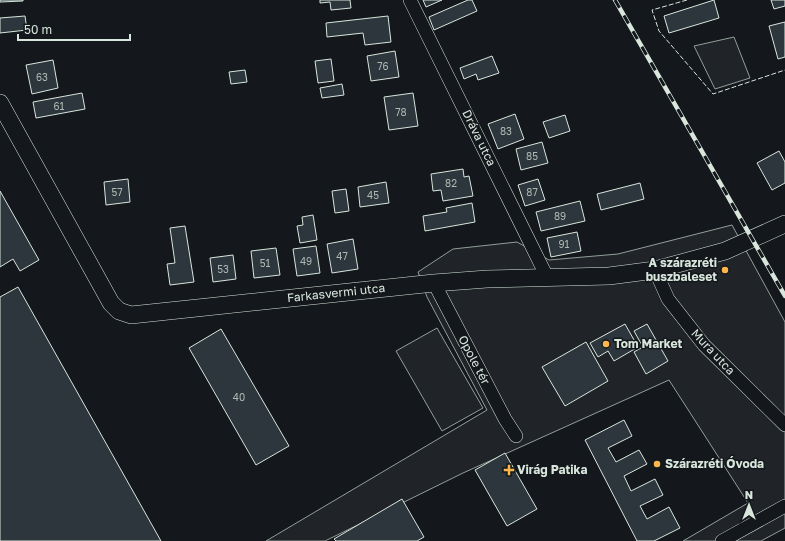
<svg xmlns="http://www.w3.org/2000/svg" width="785" height="541" viewBox="0 0 785 541" font-family="'Golos Text',sans-serif">
	<style>
		.green { fill: #202428; stroke: #939e99 }
		.building { fill: #2c363c; stroke: #d8e6dc }
		.lines { fill: none; stroke-linecap: round; stroke-linejoin: round }
		.minor-casing { stroke: #d8e6dc; stroke-width: 14 }
		.tertiary-casing { stroke: #d8e6dc; stroke-width: 18 }
		.minor { stroke: #14181c; stroke-width: 13 }
		.tertiary { stroke: #14181c; stroke-width: 17 }
		.rail-casing { stroke: #d8e6dc; stroke-width: 4.5 }
		.rail { stroke: #14181c; stroke-width: 3; stroke-dasharray: 9; stroke-linecap: butt }
		.fence { stroke: #d8e6dc; stroke-width: 1; stroke-dasharray: 5 2; stroke-linecap: butt }
		.poi-dot { fill: #ffb74d; stroke: #14181c; stroke-width: 1.5 }
		.labels { text-anchor: middle; stroke-width: 3; stroke-linejoin: round; paint-order: stroke }
		.number-label { font-size: 10px; fill: #adbab4 }
		.street-label { font-size: 12px; fill: #d8e6dc; stroke: #14181c }
		.poi-label { font-size: 12px; font-weight: bold; fill: #d8e6dc; stroke: #14181c; text-anchor: start }
	</style>
	<rect width="100%" height="100%" fill="#14181c"/>
	<path class="green" d="M734,37L750,78L715,89L694,46Z
		M732,225L785,322V528L761,541H683L748,503L669,380L463,473L325,541H266L487,410L427,297L418,272L453,249L517,242L549,260L618,254Z
		M437,328L483,408L442,431L396,351Z"/>
	<path class="building" d="M0,0H23V1L0,2Z
		M320,0H350L351,8L331,10L330,2L320,3Z
		M423,0H442L426,7Z
		M468,0H472L477,11L434,30L429,17Z
		M714,0L719,18L669,33L664,16Z
		M771,0H785V6L774,9Z
		M25,16L27,30L0,33V18Z
		M388,16L391,42L365,45L363,33L327,37L326,23Z
		M785,22V57L778,59L769,26Z
		M395,51L399,77L371,81L367,56Z
		M492,56L499,73L478,80L476,74L464,79L460,68Z
		M331,59L334,81L318,83L315,61Z
		M53,60L58,88L32,94L26,65Z
		M245,70L247,82L231,84L229,72Z
		M342,84L344,95L322,98L320,88Z
		M82,93L85,109L36,118L33,102Z
		M413,93L418,126L389,130L384,97Z
		M515,114L524,139L498,149L488,124Z
		M565,115L570,131L549,138L543,122Z
		M542,142L548,163L521,170L516,149Z
		M779,151L785,162V183L772,190L757,163Z
		M463,169L464,177L469,176L473,196L443,201L441,190L433,191L431,174Z
		M128,179L130,202L106,205L104,182Z
		M538,179L545,200L525,206L518,185Z
		M386,182L389,203L360,207L358,187Z
		M640,183L644,199L601,210L597,194Z
		M346,189L349,211L335,213L332,191Z
		M0,191L39,260L20,271L13,259L0,267Z
		M580,201L585,221L541,231L536,212Z
		M472,203L475,222L425,231L423,216L447,212L446,208Z
		M313,215L317,240L300,243L297,226L303,225L302,217Z
		M185,226L194,282L170,285L167,264L175,263L170,228Z
		M577,232L581,251L551,257L547,238Z
		M353,239L358,269L332,273L327,244Z
		M316,246L320,273L297,276L293,249Z
		M276,248L280,275L254,278L251,251Z
		M233,255L236,279L213,282L210,258Z
		M18,287L161,541H0V297Z
		M625,324L638,347L614,361L608,351L598,357L590,343Z
		M647,324L668,361L646,374L634,352L643,347L634,331Z
		M221,329L289,446L256,465L189,348Z
		M586,342L608,381L565,406L542,367Z
		M624,420L632,436L608,448L616,462L639,450L647,464L624,476L631,491L655,479L663,495L640,506L647,519L669,507L680,528L654,541H637L585,440Z
		M505,453L537,509L507,526L475,470Z
		M402,499L424,537L417,541H336L334,539Z"/>
	<g class="lines">
		<defs>
			<path id="minor" d="M410,0L547,277
				M655,270L668,299L704,345L785,425
				M434,283L505,419L516,436
				M722,541L785,506"/>
			<path id="tertiary" d="M0,103L111,303L119,311L131,315L434,283L487,279L609,276L655,270L725,251L785,224"/>
		</defs>
		<use href="#minor" class="minor-casing"/>
		<use href="#tertiary" class="tertiary-casing"/>
		<use href="#minor" class="minor"/>
		<use href="#tertiary" class="tertiary"/>
		<defs>
			<path id="rail" d="M615,0L785,296"/>
		</defs>
		<use href="#rail" class="rail-casing"/>
		<use href="#rail" class="rail"/>
		<path class="fence" d="M687,0L652,10L659,31L713,94L785,70"/>
	</g>
	<g class="poi-dot">
		<circle cx="725" cy="270" r="4"/>
		<circle cx="606" cy="344" r="4"/>
		<circle cx="657" cy="464" r="4"/>
		<path d="M507 464h4v4h4v4h-4v4h-4v-4h-4v-4h4z"/>
	</g>
	<g class="labels">
		<g class="number-label">
			<text x="383" y="70">76</text>
			<text x="42" y="81">63</text>
			<text x="59" y="110">61</text>
			<text x="401" y="116">78</text>
			<text x="506" y="135">83</text>
			<text x="532" y="160">85</text>
			<text x="451" y="187">82</text>
			<text x="117" y="196">57</text>
			<text x="532" y="196">87</text>
			<text x="373" y="199">45</text>
			<text x="560" y="220">89</text>
			<text x="564" y="248">91</text>
			<text x="342" y="260">47</text>
			<text x="306" y="265">49</text>
			<text x="265" y="267">51</text>
			<text x="223" y="273">53</text>
			<text x="239" y="401">40</text>
		</g>
		<g class="street-label">
			<text transform="translate(479 138) rotate(64)" y="4">Dráva utca</text>
			<text transform="translate(336 293) rotate(-6)" y="4">Farkasvermi utca</text>
			<text transform="translate(713 352) rotate(47)" y="4">Mura utca</text>
			<text transform="translate(474 360) rotate(62)" y="4">Opole tér</text>
		</g>
		<g class="poi-label">
			<text x="717" y="267" text-anchor="end">A szárazréti<tspan x="717" dy="14">buszbaleset</tspan></text>
			<text x="614" y="348">Tom Market</text>
			<text x="665" y="468">Szárazréti Óvoda</text>
			<text x="517" y="474">Virág Patika</text>
		</g>
	</g>
	<g transform="translate(749 505)" stroke="#14181c" stroke-width="3" paint-order="stroke">
	<path d="M0-3L7 15L0 10L-7 15Z" fill="#d8e6dc"/>
	<text y="-6" font-size="11" font-weight="bold" text-anchor="middle" fill="#d8e6dc">N</text>
	</g>
	<path d="M18 34v6h112v-6" fill="none" stroke="#d8e6dc" stroke-width="2"/>
	<text x="24" y="34" font-size="12" fill="#d8e6dc" stroke="#14181c" stroke-width="3" paint-order="stroke">50 m</text>
</svg>
